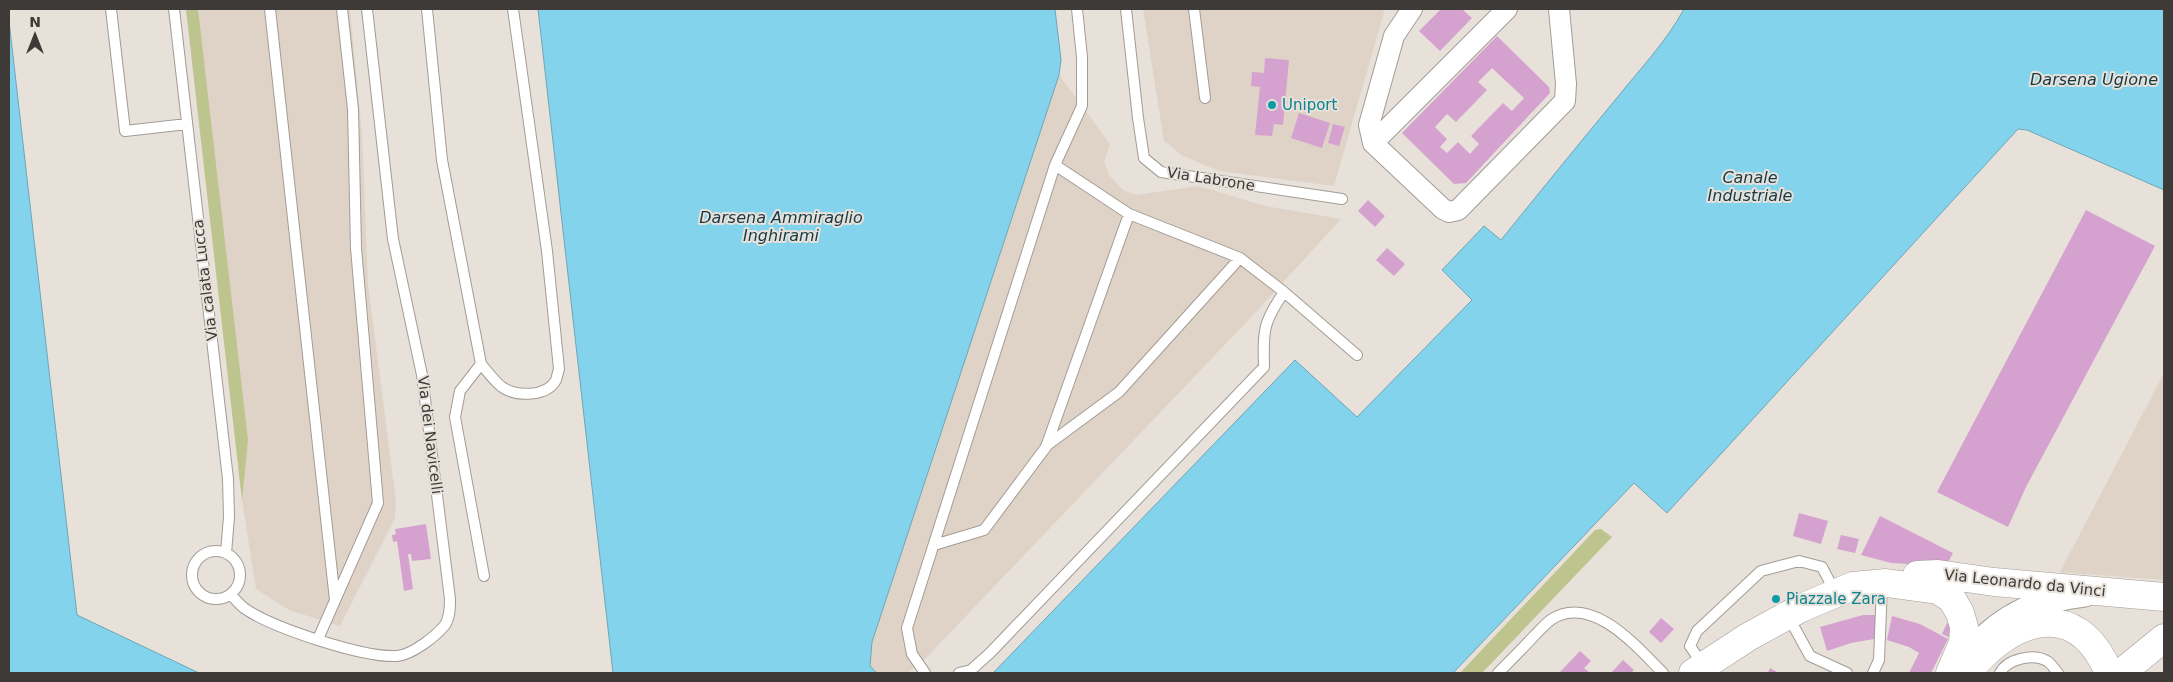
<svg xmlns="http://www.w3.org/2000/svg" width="2173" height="682" viewBox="0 0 2173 682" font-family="'DejaVu Sans',sans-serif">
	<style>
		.built { fill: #dfd3c7 }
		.green { fill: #bec48e }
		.water { fill: #84d3ec; stroke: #6fa5b6 }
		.building { fill: #d5a2cf; fill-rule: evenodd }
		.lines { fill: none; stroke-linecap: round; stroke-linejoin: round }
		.service-casing { stroke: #a29c96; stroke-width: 12 }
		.minor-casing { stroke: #a29c96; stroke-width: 22 }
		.tertiary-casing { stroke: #a29c96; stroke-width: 27 }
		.secondary-casing { stroke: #a29c96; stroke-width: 29 }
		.service { stroke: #fff; stroke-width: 10 }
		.minor { stroke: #fff; stroke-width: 20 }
		.tertiary { stroke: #fff; stroke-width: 25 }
		.secondary { stroke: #fff; stroke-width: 28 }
		.culture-dot { fill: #0f9aa8; stroke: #e7e1da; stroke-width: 2 }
		.labels { text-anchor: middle; stroke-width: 4; stroke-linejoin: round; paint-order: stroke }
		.culture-label { font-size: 15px; fill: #0d838f; stroke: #e7e1da; text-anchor: start }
		.street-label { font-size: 15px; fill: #3d3a38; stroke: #e7e1da }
		.water-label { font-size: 16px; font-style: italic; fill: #153a45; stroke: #e7e1da }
	</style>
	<rect width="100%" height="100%" fill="#e7e1da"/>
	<path class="built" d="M186,9H350L362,134L368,284L396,502L395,518L340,626L289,610L256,589L242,500Z
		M1143,9H1385L1334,186L1219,171L1183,156L1164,141Z
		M1059,75L1110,144L1104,162L1109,175L1123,190L1136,195L1199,186L1265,206L1341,219L1257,311L926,658L907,673H877L870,666L872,642Z
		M2164,373V580L2060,572Z"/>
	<path class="green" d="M186,9H198L248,440L242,500Z
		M1601,529L1612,537L1482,673H1460L1595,530Z"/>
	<path class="water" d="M538,9H1055L1061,60L1059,75L872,642L870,666L877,673H613Z
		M1684,9H2164V190L2027,130L2018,129L1667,513L1634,483L1453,673H993L1295,360L1357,417L1472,300L1442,270L1484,226L1501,240C1539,193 1577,146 1616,99C1640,69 1666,42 1684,9Z
		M9,21L77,615L199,673H9Z"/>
	<path class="building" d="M1441,9H1462L1472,18L1440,51L1419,31Z
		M1497,36L1549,87L1550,93L1466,183L1454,184L1402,133ZM1492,68L1524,98L1512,111L1503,103L1471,136L1479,144L1470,154L1458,142L1447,153L1440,147L1447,139L1435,127L1447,114L1456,122L1487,90L1478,82Z
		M1265,58L1289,60L1283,125L1274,124L1272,136L1255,135L1260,87L1251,86L1252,72L1264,73Z
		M1299,113L1330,123L1322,148L1291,138Z
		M1333,124L1345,127L1339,146L1328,143Z
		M1368,200L1385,216L1375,227L1358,211Z
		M2086,210L2155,246L2026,487L2008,527L1937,492Z
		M1387,248L1405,264L1394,276L1376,260Z
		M1799,513L1828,521L1821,544L1793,536Z
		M1880,516L1953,553L1946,566L1891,563L1861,555Z
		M426,524L431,559L412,561L411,554H408L413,589L404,591L397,541L393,542L392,535L396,534L395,529Z
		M1841,535L1859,539L1855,553L1837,549Z
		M1863,615H1876L1874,639L1851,643L1827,651L1820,627Z
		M1892,616L1920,624L1948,639L1931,673H1909L1919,653L1909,647L1887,640Z
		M1661,618L1674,629L1661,643L1649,632Z
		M1947,623L1956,627L1951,638L1942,634Z
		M1580,651L1591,661L1584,668L1590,673H1559Z
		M1623,660L1634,670L1631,673H1611Z
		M1770,668L1779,673H1768Z"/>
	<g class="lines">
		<defs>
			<path id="service" d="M111,9L125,131L187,124
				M174,9L228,479L229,517L226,553
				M270,9L335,600
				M427,9L442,160L481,364L460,391L455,417L484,576
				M1126,9L1138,118L1144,158L1161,172L1342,199
				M1194,9L1205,98
				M1055,165L1129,214L1240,258L1284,292L1357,355
				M481,364C487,371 494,381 502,387C516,397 547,397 556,380C557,377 558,372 559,369L547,251L513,9
				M1046,446L1119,392L1240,258
				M934,545L984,530L1046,447L1129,214
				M192 575a24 24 0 1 1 48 0a24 24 0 1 1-48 0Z
				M231,595C235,599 239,604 244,608C272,628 364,658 397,656C412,655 436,636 445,625C450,617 450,607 450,599L422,375L393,239L367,9
				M1788,616L1810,656L1847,673
				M318,639L378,503L356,248L353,109L342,9
				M1703,665L1690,646L1697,631L1761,571L1799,561L1822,567L1835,592
				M925,673L912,654L907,628L1055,165L1082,106V57L1077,9
				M959,673L971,670L990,653L1264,367C1263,330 1263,323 1284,292
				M1498,673C1510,661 1523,648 1535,635C1540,630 1546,623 1552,619C1593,594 1637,647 1663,673
				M1873,673L1879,660L1882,584
				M2000,673C2007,659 2033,653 2047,661C2051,663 2055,670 2058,673"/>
			<path id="minor" d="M1412,9L1394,36L1369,125L1373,143L1443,209L1449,212L1458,210L1565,101L1566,84L1559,9
				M1373,143L1507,9"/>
			<path id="tertiary" d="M1974,649C2002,616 2043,598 2085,594"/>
			<path id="secondary" d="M1917,575L1938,574L1994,582L2164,597
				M1693,673L1748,637L1801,608L1853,586L1886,583L1938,590L1952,599L1960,613L1964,627L1963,643L1950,673
				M1967,673C2010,619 2076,594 2109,673
				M2121,673L2164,638"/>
		</defs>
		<use href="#service" class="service-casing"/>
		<use href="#minor" class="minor-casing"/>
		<use href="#tertiary" class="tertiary-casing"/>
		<use href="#secondary" class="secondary-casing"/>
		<use href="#service" class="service"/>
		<use href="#minor" class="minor"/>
		<use href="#tertiary" class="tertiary"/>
		<use href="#secondary" class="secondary"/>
	</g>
	<g class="culture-dot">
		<circle cx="1272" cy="105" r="5"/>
		<circle cx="1776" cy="599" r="5"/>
	</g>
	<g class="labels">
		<g class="culture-label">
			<text x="1282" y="110">Uniport</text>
			<text x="1786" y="604">Piazzale Zara</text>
		</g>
		<g class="street-label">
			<text transform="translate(1211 179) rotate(9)" y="5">Via Labrone</text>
			<text transform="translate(205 280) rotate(-97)" y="5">Via calata Lucca</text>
			<text transform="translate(430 435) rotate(83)" y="5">Via dei Navicelli</text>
			<text transform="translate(2025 583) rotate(6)" y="5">Via Leonardo da Vinci</text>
		</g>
		<g class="water-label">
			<text x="2094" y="85">Darsena Ugione</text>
			<text x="1750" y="183">Canale<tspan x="1750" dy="18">Industriale</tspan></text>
			<text x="781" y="223">Darsena Ammiraglio<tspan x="781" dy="18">Inghirami</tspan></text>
		</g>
	</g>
	<rect width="2173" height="682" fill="none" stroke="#3d3a38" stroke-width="20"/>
	<g transform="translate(35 35)" stroke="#e7e1da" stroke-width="4" paint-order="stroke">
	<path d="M0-4L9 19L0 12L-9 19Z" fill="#3d3a38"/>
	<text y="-8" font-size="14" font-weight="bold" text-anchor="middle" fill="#3d3a38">N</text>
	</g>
</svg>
